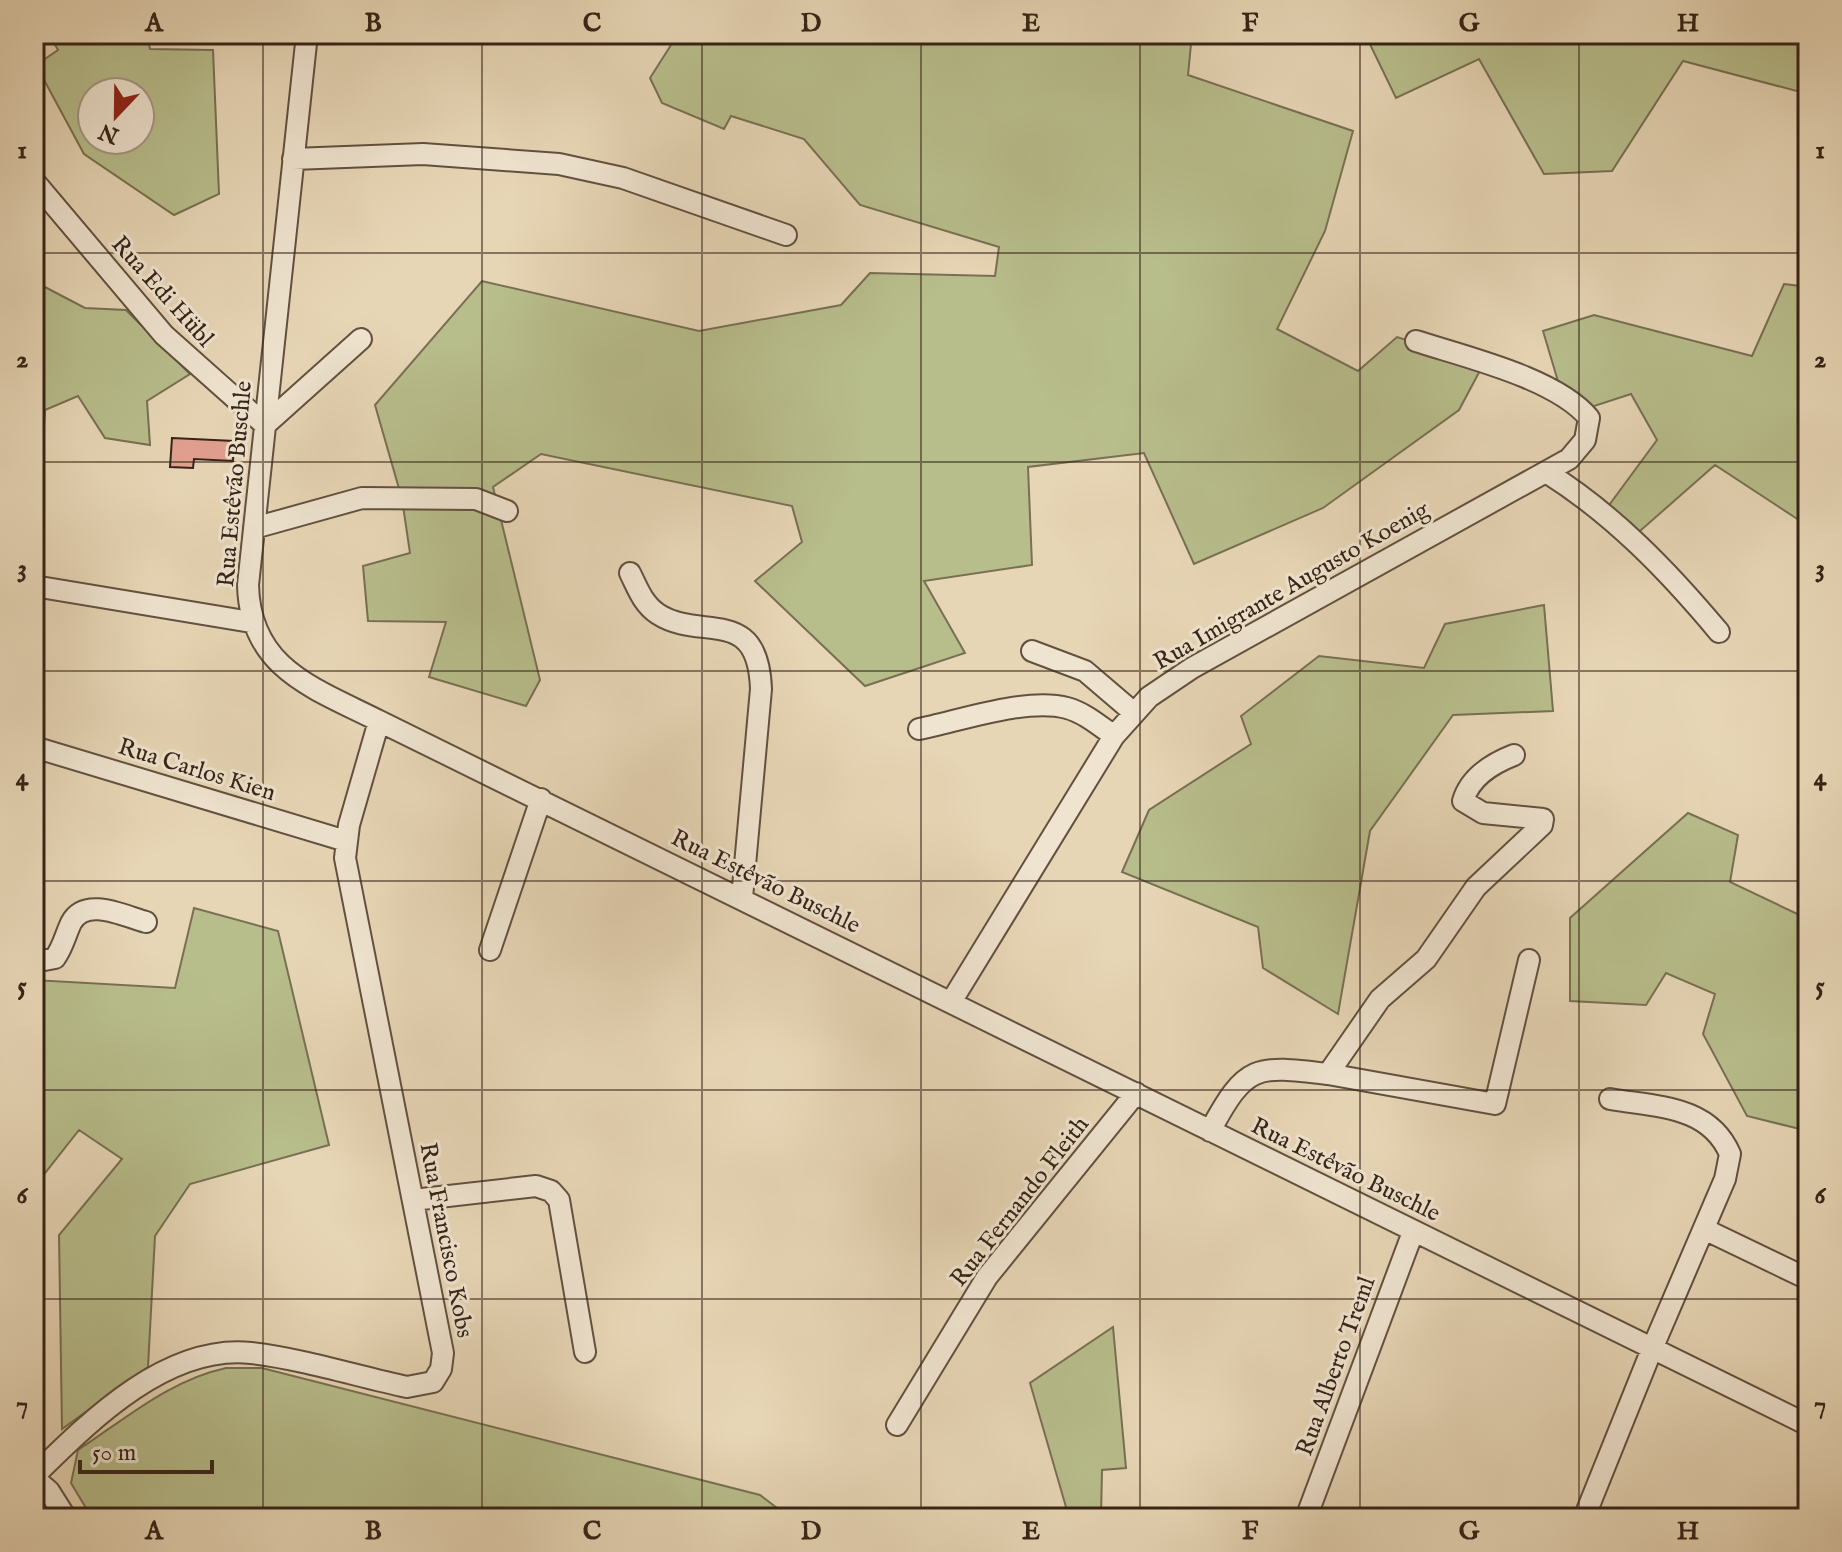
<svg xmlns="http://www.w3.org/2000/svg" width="1842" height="1552" viewBox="0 0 1842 1552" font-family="'IM FELL English',serif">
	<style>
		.green { fill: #b8bd8c; stroke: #777052; stroke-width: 2; fill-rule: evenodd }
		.building { fill: #e2a091; stroke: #362417; stroke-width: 2 }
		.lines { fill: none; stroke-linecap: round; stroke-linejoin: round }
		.minor-casing { stroke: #62503f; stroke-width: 24 }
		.minor { stroke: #efe4d0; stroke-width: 20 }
		.grid { fill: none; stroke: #362417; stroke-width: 2; stroke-opacity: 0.55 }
		.labels { text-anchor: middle; stroke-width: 6; stroke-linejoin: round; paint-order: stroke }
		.street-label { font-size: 24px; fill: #362417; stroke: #efe4d0 }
		.neatline { fill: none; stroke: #362417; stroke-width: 3 }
		.grid-label { font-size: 26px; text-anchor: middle; font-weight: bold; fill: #362417 }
	</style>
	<rect width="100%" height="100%" fill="#e7d6b6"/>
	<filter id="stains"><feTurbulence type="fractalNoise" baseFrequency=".0025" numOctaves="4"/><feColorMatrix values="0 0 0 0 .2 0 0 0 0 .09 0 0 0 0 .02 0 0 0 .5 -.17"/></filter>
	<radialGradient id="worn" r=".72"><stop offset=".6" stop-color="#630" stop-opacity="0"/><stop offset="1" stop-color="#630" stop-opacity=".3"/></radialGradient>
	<path class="green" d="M49,34H147L150,49L213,50L219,194L174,215L84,154L36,65L58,50ZM140,92V140H92V92Z
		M678,34H1192L1188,75L1353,131L1325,231L1277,329L1358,371L1397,337L1484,363L1459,410L1323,508L1194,564L1144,453L1028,467L1032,565L924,581L965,653L865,686L755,581L802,542L792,506L541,454L493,487L540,680L526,706L429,677L446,622L368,621L363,566L410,553L402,499L375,405L482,281L699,331L841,305L870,273L995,276L999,247L860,205L804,139L731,116L724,129L662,103L650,78Z
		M1365,34H1808V94L1683,61L1612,171L1544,174L1479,59L1396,98Z
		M1784,284L1808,287V526L1715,465L1632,538L1604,512L1657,440L1631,394L1582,410L1563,398L1543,331L1594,315L1752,356Z
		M43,286L85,308L126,310L190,374L147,401L150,445L105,438L78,396L45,410L43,440L34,444V288Z
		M1544,605L1553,711L1453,715L1370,831L1338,1014L1263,968L1258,927L1122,872L1149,810L1251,744L1241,716L1319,656L1424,668L1445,624Z
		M1688,813L1738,835L1730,882L1808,919V1131L1747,1116L1703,1034L1715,994L1666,973L1646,1005L1570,1001V918Z
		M194,908L278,931L329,1145L190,1184L155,1236L148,1367L62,1429L59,1235L122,1159L79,1130L34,1187V980L175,988Z
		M1113,1327L1126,1468L1102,1470L1101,1518H1057L1066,1507L1030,1383Z
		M226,1368H262L760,1495L790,1518H92L71,1483L78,1450C125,1419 170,1380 226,1368Z"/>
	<path class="building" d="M172,438L234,441L233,461L194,459L193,468L170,467Z"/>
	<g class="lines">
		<defs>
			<path id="minor" d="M307,34L248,585C250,669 314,688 379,721L1808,1425
				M293,159L423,154L559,164L623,178L786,235
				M34,181L164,335L265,425L361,339
				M1546,472C1613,514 1668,571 1719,632
				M254,528L362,498L476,499L507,511
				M630,573C638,589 643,604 658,614C701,642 758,604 761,689L742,898
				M34,586L251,622
				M1032,651L1085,671L1133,712
				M919,729C959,721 1027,697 1067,708C1085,713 1100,726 1114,736
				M34,747L346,841
				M490,950L541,799
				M34,962L55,958C63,947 65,936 71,923C85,896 124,916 146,922
				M951,1002L1114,736L1149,697L1192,668L1569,459L1585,440L1589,418C1556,378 1465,357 1416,341
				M1328,1074L1495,1104L1529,960
				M1210,1131C1246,1064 1255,1065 1328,1074L1380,999L1426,959L1476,887L1542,825L1543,819L1483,813L1463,801C1470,777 1491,764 1514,755
				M413,1200L536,1186L551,1191L559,1200L585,1352
				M1704,1229L1808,1279
				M897,1425L987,1277L1136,1093
				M34,1476C89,1422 166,1344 251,1353C303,1359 356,1376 407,1387L433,1382L441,1369L443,1353L345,858L349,825L379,721
				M34,1478L49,1491L66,1518
				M1306,1518L1413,1232
				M1584,1518L1652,1349L1725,1179L1730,1154C1709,1105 1656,1107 1610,1099"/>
		</defs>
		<use href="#minor" class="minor-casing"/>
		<use href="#minor" class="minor"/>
	</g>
	<path class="grid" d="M263,34V1518M482,34V1518M702,34V1518M921,34V1518M1140,34V1518M1360,34V1518M1579,34V1518M34,253H1808M34,462H1808M34,671H1808M34,881H1808M34,1090H1808M34,1299H1808"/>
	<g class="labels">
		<g class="street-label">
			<text transform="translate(163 291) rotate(48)" y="8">Rua Edi Hübl</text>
			<text transform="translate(234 484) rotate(-85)" y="8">Rua Estêvão Buschle</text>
			<text transform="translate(1291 585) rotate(-30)" y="8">Rua Imigrante Augusto Koenig</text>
			<text transform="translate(197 769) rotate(17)" y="8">Rua Carlos Kien</text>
			<text transform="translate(766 881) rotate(26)" y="8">Rua Estêvão Buschle</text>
			<text transform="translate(1346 1169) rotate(26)" y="8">Rua Estêvão Buschle</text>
			<text transform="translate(1019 1201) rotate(-52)" y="8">Rua Fernando Fleith</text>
			<text transform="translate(447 1240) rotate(79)" y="8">Rua Francisco Kobs</text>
			<text transform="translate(1335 1366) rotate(-70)" y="8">Rua Alberto Treml</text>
		</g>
	</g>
	<rect width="1842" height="1552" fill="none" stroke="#e7d6b6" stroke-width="88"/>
	<g transform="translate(116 116) rotate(202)"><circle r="38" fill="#efe4d0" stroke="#a59786" stroke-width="2"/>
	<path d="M0-6L14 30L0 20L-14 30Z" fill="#8f2418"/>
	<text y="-12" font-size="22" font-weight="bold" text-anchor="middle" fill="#362417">N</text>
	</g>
	<path d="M80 1460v12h132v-12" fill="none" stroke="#362417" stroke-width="4"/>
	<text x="92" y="1460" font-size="24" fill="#362417" stroke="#efe4d0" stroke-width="6" paint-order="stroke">50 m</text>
	<rect x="44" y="44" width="1754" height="1464" class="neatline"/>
	<g class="grid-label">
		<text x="154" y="31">A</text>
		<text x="373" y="31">B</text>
		<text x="592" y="31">C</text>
		<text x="811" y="31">D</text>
		<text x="1031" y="31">E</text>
		<text x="1250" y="31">F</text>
		<text x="1469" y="31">G</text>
		<text x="1688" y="31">H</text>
		<text x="22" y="158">1</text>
		<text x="1820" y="158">1</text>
		<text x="22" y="367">2</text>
		<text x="1820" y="367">2</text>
		<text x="22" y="576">3</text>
		<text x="1820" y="576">3</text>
		<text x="22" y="785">4</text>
		<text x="1820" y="785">4</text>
		<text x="22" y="994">5</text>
		<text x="1820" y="994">5</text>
		<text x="22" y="1203">6</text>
		<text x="1820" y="1203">6</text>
		<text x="22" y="1413">7</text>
		<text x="1820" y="1413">7</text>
		<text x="154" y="1539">A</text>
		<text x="373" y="1539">B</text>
		<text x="592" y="1539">C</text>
		<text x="811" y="1539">D</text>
		<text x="1031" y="1539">E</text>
		<text x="1250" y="1539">F</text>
		<text x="1469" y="1539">G</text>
		<text x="1688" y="1539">H</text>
	</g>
	<rect width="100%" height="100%" filter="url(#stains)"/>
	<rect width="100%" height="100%" fill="url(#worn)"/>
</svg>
